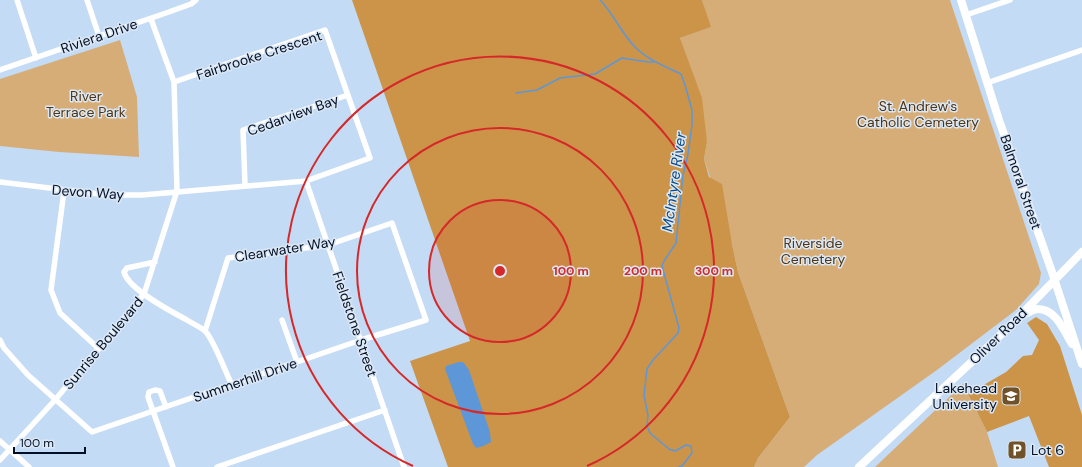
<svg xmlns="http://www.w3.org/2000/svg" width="1082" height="467" viewBox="0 0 1082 467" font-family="'DM Sans',sans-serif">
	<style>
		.green { fill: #d7ad77 }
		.forest { fill: #cc9449 }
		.water { fill: #5d97d7 }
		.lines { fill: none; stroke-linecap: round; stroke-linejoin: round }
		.stream { stroke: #5d97d7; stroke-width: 1.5 }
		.street { stroke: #fff; stroke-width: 5.5 }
		.secondary { stroke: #fff; stroke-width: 8 }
		.ring { fill: none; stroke: #d62828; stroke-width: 2 }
		.labels { text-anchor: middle; stroke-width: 3; stroke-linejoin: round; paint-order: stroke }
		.street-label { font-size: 14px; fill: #000f25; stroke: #dce7f4 }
		.park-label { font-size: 14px; fill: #4d3515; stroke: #dce7f4 }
		.poi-label { font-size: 14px; fill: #000f25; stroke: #dce7f4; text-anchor: end }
		.water-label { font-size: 15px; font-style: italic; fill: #084984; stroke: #dce7f4 }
		.centre { fill: #d62828; stroke: #dce7f4; stroke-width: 2 }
		.ring-label { font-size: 12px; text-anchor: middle; font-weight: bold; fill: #d62828; stroke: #dce7f4; stroke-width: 3; stroke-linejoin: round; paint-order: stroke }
	</style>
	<rect width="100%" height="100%" fill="#c4dbf5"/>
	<path class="green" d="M702,0H950L1041,273L1039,284L1016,310L937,370L817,455L804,467H754L758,458L790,417L738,272L732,244L704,159L707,142L680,38L710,27Z
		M120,40L137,97L139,157L59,152L0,146V79Z
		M963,384L987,432L998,467H875Z"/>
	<path class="forest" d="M352,0H702L711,27L680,38L702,98L707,142L704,159L709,177L722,184L732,244L738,272L790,417L758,458L754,467H448L410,361L470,341Z
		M1036,317L1047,324L1060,346L1082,415V467H1049L1029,416L987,432L968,394L1006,372L1023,356L1032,355L1039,340L1027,323Z"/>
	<path class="water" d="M459,362H463L469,370L490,432L491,442C486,445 482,447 476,448L473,444L445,369L446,366Z"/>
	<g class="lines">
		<path class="stream" d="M600,0C614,14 621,33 635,47C648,60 666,67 681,74L685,85L692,110V125L688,154L683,175L676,243L664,261L662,266L679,328L678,333L653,360L647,369L644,395L648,415L647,426L650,433L669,449L675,451L686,445L691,446L692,453L682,466L679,467
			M516,93L537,90L560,78L595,74L622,58L648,62H654"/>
		<path class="street" d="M17,0L36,58
			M87,0L99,36
			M966,15L1010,0
			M0,70L166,13L191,4L196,0
			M987,83L1082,50
			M306,181L404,467
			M0,182L107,195H142L306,181L370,158L325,30L174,82
			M245,185L243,130L348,95
			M64,191L51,290L60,313L99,349
			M155,262L127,268L124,272C128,289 172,312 187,320C193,324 201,327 206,332C215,343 225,371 232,385
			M282,320L297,362
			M0,340L4,348L28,375L92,432L361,340L426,320L392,223L328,245L228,258L205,331
			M166,407L160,391L155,390L149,392L148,397L173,467
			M0,441L29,467
			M0,460L55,400L144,294L177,191L174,82L151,19
			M217,467L385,410"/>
		<path class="secondary" d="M961,0L999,120L1052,272L1082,364
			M1024,314C1028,313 1034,309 1038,309C1056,309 1064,331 1072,344
			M859,467L1009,327L1082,252"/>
	</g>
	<circle cx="500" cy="271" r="71" fill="#d62828" fill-opacity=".12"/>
	<g class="ring">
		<circle cx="500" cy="271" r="71"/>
		<circle cx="500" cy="271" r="143"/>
		<path d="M413 466A214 214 0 1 1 587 466"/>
	</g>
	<defs>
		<symbol id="university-square" viewBox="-11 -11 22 22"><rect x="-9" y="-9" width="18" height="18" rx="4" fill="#715127" stroke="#dce7f4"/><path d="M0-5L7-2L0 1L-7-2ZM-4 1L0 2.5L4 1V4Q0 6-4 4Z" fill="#fff"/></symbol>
		<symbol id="parking-square" viewBox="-11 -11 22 22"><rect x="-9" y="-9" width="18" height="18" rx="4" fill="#715127" stroke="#dce7f4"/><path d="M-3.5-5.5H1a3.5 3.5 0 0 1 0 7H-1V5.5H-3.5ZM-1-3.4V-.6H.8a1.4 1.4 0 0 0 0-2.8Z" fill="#fff"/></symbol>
	</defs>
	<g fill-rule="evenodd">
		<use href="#university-square" x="1000" y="385" width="22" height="22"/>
		<use href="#parking-square" x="1006" y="439" width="22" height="22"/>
	</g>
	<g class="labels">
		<g class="street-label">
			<text transform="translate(99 36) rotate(-19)" y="5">Riviera Drive</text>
			<text transform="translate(259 55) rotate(-18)" y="5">Fairbrooke Crescent</text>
			<text transform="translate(293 115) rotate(-20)" y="5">Cedarview Bay</text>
			<text transform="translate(1021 182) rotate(71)" y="5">Balmoral Street</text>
			<text transform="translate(88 192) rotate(4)" y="5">Devon Way</text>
			<text transform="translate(285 249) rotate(-9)" y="5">Clearwater Way</text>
			<text transform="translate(355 324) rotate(71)" y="5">Fieldstone Street</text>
			<text transform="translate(998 336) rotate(-44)" y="5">Oliver Road</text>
			<text transform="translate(103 343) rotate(-50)" y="5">Sunrise Boulevard</text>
			<text transform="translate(245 380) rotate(-19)" y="5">Summerhill Drive</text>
		</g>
		<g class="park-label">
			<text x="86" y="101">River<tspan x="86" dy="16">Terrace Park</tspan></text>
			<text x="918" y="111">St. Andrew's<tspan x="918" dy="16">Catholic Cemetery</tspan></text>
			<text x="813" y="248">Riverside<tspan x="813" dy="16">Cemetery</tspan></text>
		</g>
		<g class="poi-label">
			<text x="997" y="393">Lakehead<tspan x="997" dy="16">University</tspan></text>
			<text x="1031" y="455" text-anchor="start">Lot 6</text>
		</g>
		<g class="water-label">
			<text transform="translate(674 182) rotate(-82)" y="5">McIntyre River</text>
		</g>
	</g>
	<circle cx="500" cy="271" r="6" class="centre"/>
	<g class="ring-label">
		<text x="571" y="275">100 m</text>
		<text x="643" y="275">200 m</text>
		<text x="714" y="275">300 m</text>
	</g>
	<path d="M14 447v6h71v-6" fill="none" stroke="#000f25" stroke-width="2"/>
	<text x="20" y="447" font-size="12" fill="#000f25" stroke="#dce7f4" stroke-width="3" paint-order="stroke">100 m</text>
</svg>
